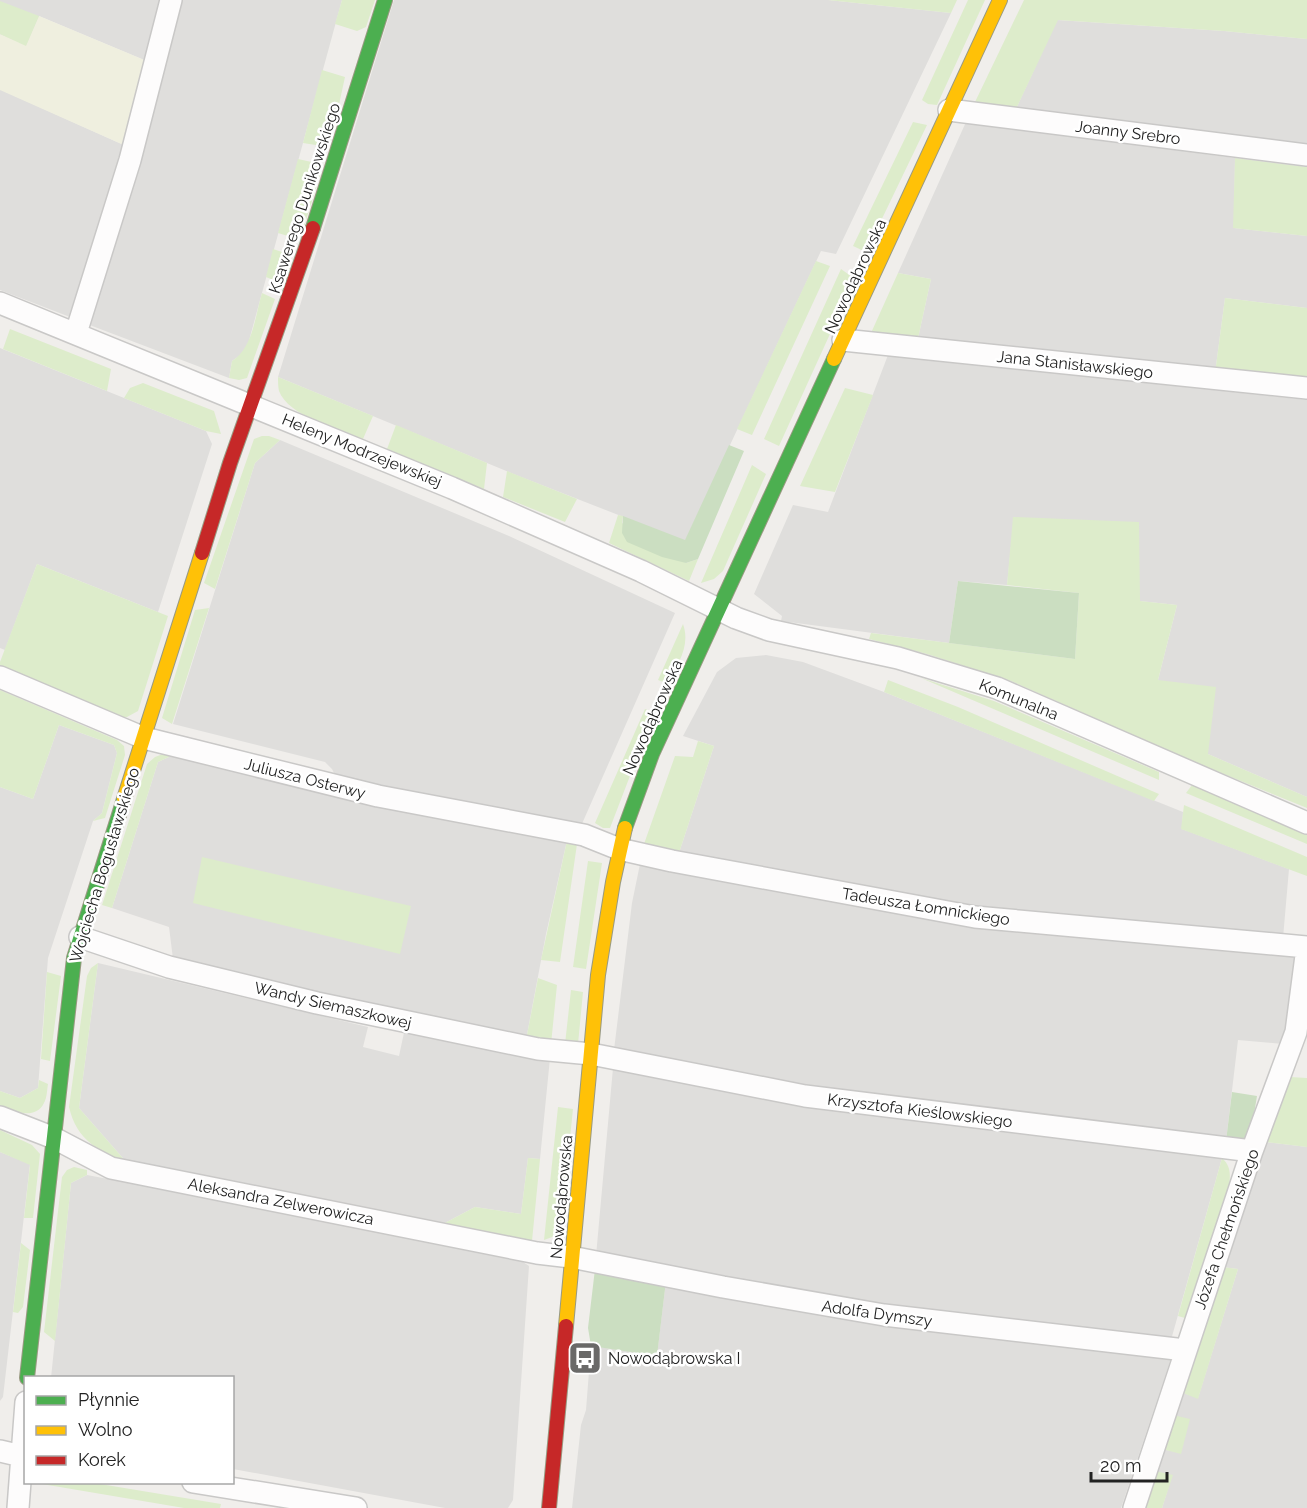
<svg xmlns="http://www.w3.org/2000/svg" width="1307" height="1508" viewBox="0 0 1307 1508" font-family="Raleway,sans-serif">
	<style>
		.residential { fill: #dfdedc }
		.farmland { fill: #efefdf }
		.grass { fill: #ddeccb }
		.forest { fill: #cbdec1 }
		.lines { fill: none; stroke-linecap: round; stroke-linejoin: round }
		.street-casing { stroke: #c9c8c7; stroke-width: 24 }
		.fast-casing { stroke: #999a82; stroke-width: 16 }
		.slow-casing { stroke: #999a82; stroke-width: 16 }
		.jam-casing { stroke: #999a82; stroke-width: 16 }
		.street { stroke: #fdfcfc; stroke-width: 21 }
		.fast { stroke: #4caf50; stroke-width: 14 }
		.slow { stroke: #ffc107; stroke-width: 14 }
		.jam { stroke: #c62828; stroke-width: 14 }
		.labels { text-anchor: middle; stroke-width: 5; stroke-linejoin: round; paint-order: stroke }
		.street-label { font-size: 16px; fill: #222; stroke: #fff }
		.poi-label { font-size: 16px; fill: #222; stroke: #fff; text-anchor: start }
	</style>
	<rect width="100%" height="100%" fill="#f0eeeb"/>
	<path class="residential" d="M0,0H166L149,62L39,16L6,92L126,146L70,317L0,290Z
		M180,0H342L247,348L239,356L232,361L229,378L87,324Z
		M394,0H828L951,13L836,254L821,251L685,541L516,475L278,377Z
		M1057,20L1224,31L1307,39V146L1015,111Z
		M966,122L1235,158L1234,228L1307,236V308L1225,298L1215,373L917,343L931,279L898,273Z
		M0,348L206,431L212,444L158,612L37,564L5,650L0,648Z
		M888,355L1307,400V797L1208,754L1158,680L1177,605L1140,601L1014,517L1007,585L958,581L949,643L781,621L782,616L754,594L793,505L828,512Z
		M280,440L509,536L675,613L581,826L336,777L332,769L325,762L173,724L255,463Z
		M766,655L803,662L884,692L1183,812L1182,829L1289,869L1283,938L993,911L679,853L714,746L683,736L717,672L736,658Z
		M59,725L114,745L117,753L102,813L93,821L48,958L38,1088L20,1098L0,1091V787L33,799Z
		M171,756L438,813L568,836L546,934L526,1040L173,959L169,927L112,908L158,762Z
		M640,864L1291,952L1296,962L1283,1044L1238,1040L1226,1141L725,1076L614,1050L632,903Z
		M98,963L368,1027L363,1047L399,1056L405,1028L550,1058L540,1159L528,1158L521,1214L475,1207L441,1225L128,1164L79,1108Z
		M613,1068L1222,1158L1171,1340L909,1312L596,1256Z
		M1265,1142L1307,1147V1508H1162L1172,1476L1155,1471L1162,1449L1181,1453L1173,1415L1183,1393L1198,1398L1238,1269L1222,1267Z
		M0,1152L30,1164L3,1397L0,1401Z
		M87,1175L500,1254L520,1260L529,1266L513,1500L508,1508H445L233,1469L232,1378H51L71,1183Z
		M666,1281L1171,1358L1121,1508H572L581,1425L586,1410L591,1346L657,1355Z"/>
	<path class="farmland" d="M39,16L149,62L126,146L0,90V34L26,45Z"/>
	<path class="grass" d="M342,0H375L366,27L357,31L335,24Z
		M828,0H957L951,13Z
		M968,0H985L937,105L928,104L922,100Z
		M1024,0H1307V39L1224,31L1058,20L1015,111L975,106V102Z
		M0,1L39,16L26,46L0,34Z
		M322,70L345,77L331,141L322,146L303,143Z
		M913,122L927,125L866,252L853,246Z
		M1235,158L1307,167V236L1233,228Z
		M298,159L316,163L321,172L302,233L291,237L278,233Z
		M273,249L285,253L292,262L286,279L276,281L266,277Z
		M816,261L830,266L752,435L737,429Z
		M841,269L855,279L779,446L764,439Z
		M898,273L931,279L917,343L871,333Z
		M262,293L275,299L247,378L239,380L229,378L232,361C253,348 255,316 262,293Z
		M1225,298L1307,308V384L1215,373Z
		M10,329L111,369L107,391L3,349Z
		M278,377L373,416L363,439C340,430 288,416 279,391C278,387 278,381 278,377Z
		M143,383L214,411L221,434L206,431L124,398L130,388Z
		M845,388L873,395L835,492L800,486Z
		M396,425L487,463L484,489L387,449Z
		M262,436H269L280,440L255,463L215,589L204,583L254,439Z
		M752,465L766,474L723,571L714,579L701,583Z
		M507,471L577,499L565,522L503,497Z
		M618,515L623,516L622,523L686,563L698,559L689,581L609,543Z
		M1013,517L1139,522L1140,601L1177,605L1158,680L1216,687L1208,754L1307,797V808L1187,759L1011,681L927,654L869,639L871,633L1075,659L1079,593L1007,585Z
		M37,564L168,616L138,711L127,717H116L0,667V662Z
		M209,608L172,724L162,718L195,610Z
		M683,624C691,646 677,665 668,684L658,680Z
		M921,678L994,701L1159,772V780Z
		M888,680L958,707L1159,794L1154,801L884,692Z
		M0,690L117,740L124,746L125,755L105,818L93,821L102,813L117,753L114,745L59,725L33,799L0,787Z
		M645,709L650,711L653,716L610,828H603L595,823Z
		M698,741L714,746L679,853L644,844L675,756L693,757Z
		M168,752L171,756L158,762L112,908L102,905L147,764L155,757Z
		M1192,785L1307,835V844L1186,793Z
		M1184,805L1307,857V876L1181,829Z
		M568,836L577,844L560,962L541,960Z
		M202,857L411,906L400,954L193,903Z
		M588,861L602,863L586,969L573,967Z
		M98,963L79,1108L128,1164C98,1150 77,1141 69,1107L87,976L91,968Z
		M47,972L61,976L50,1061L41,1059Z
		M538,978L557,985L551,1044L526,1040Z
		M571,990L583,992L578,1044H565Z
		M1290,1077L1307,1078V1147L1265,1142Z
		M39,1080L48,1084C47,1090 47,1098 44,1103C35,1121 13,1111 0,1106V1091L20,1098L38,1088Z
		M558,1107L573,1109L561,1225L555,1236L544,1240Z
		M0,1130L32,1145L40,1154L33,1218H24L30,1165L0,1152Z
		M528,1158L540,1159L532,1241L441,1225L475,1207L521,1214Z
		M1222,1158C1232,1167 1230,1176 1229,1189L1185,1318L1178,1316Z
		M74,1167L87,1170V1175L71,1183L55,1341L44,1332L62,1177L67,1170Z
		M21,1243L30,1250L23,1307L18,1313L13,1312Z
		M1222,1267L1238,1269L1198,1399L1183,1393Z
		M1173,1415L1190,1419L1181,1454L1162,1449Z
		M1155,1471L1173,1475L1162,1508H1142Z
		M45,1482L94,1483L221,1504L220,1508H184L42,1484Z"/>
	<path class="forest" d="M729,445L744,451L698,559L686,563L662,557L627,542L622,533L623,516L685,540Z
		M958,581L1079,593L1075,659L949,643Z
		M1232,1092L1257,1096L1250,1138L1245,1142L1226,1141Z
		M595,1269L666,1281L657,1356L591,1346L588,1328Z"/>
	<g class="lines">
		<defs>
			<path id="street" d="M949,110L1307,155
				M0,303L452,488L641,571L736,618L769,630L898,658L997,688L1307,823
				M76,333L130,160L171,0
				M843,340L1307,388
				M0,677L144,738L378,796L584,835L619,849L672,861L975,917L1307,947
				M80,937L169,967L317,1003L538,1049L591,1054L805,1096L1252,1151
				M0,1117L54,1138L111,1168L537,1253L571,1257L723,1287L884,1315L1185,1350
				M0,1451L26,1457
				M193,1482L356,1508
				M18,1508L26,1402
				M1134,1508L1252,1151L1296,1032L1307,948"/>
			<path id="fast" d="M313,228L385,0
				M625,828L652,754L834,359
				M27,1378L74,958L124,799"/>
			<path id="slow" d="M834,359L1000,0
				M124,799L202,553
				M566,1326L598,975L613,882L625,828"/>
			<path id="jam" d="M202,553L230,463L313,228
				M549,1508L566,1326"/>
		</defs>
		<use href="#street" class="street-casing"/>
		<use href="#fast" class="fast-casing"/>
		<use href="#slow" class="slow-casing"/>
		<use href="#jam" class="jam-casing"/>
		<use href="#street" class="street"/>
		<use href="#fast" class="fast"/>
		<use href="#slow" class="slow"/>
		<use href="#jam" class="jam"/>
	</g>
	<defs>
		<symbol id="bus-square" viewBox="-11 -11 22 22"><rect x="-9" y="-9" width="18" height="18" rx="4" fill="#6a6968" stroke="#fff"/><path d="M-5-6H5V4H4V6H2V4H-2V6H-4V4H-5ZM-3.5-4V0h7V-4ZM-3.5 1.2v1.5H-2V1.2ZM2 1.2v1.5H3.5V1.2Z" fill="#fff"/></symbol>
	</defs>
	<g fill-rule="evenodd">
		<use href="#bus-square" x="566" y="1339" width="38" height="38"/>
	</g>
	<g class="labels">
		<g class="street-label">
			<text transform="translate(1128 132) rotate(7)" y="6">Joanny Srebro</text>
			<text transform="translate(304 198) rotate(-72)" y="6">Ksawerego Dunikowskiego</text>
			<text transform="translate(855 276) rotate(-65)" y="6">Nowodąbrowska</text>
			<text transform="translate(1075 364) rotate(6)" y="6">Jana Stanisławskiego</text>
			<text transform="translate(362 450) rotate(22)" y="6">Heleny Modrzejewskiej</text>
			<text transform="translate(1019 699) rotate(22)" y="6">Komunalna</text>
			<text transform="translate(652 717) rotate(-66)" y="6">Nowodąbrowska</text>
			<text transform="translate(305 778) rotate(14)" y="6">Juliusza Osterwy</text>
			<text transform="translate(104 865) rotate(-73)" y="6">Wojciecha Bogusławskiego</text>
			<text transform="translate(926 906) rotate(9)" y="6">Tadeusza Łomnickiego</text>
			<text transform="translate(333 1005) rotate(13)" y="6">Wandy Siemaszkowej</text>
			<text transform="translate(920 1110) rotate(7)" y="6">Krzysztofa Kieślowskiego</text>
			<text transform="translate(561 1197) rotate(-85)" y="6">Nowodąbrowska</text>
			<text transform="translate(281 1201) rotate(11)" y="6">Aleksandra Zelwerowicza</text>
			<text transform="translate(1226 1229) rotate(-71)" y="6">Józefa Chełmońskiego</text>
			<text transform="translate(877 1313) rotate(8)" y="6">Adolfa Dymszy</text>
		</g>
		<g class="poi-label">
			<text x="608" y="1364">Nowodąbrowska I</text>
		</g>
	</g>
	<rect x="24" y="1376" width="210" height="108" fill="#ffffff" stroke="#a7a7a7" stroke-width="1.5"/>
	<rect x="36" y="1396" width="30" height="9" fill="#4caf50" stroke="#a7a7a7" stroke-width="1.5"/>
	<text x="78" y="1406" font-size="18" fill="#222222">Płynnie</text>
	<rect x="36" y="1426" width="30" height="9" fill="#ffc107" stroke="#a7a7a7" stroke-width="1.5"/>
	<text x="78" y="1436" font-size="18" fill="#222222">Wolno</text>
	<rect x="36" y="1456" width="30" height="9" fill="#c62828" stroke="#a7a7a7" stroke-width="1.5"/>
	<text x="78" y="1466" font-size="18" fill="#222222">Korek</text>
	<path d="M1091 1472v9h76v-9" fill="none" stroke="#222222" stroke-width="3"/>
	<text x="1100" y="1472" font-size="18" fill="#222222" stroke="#ffffff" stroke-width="4.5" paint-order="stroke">20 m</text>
</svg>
